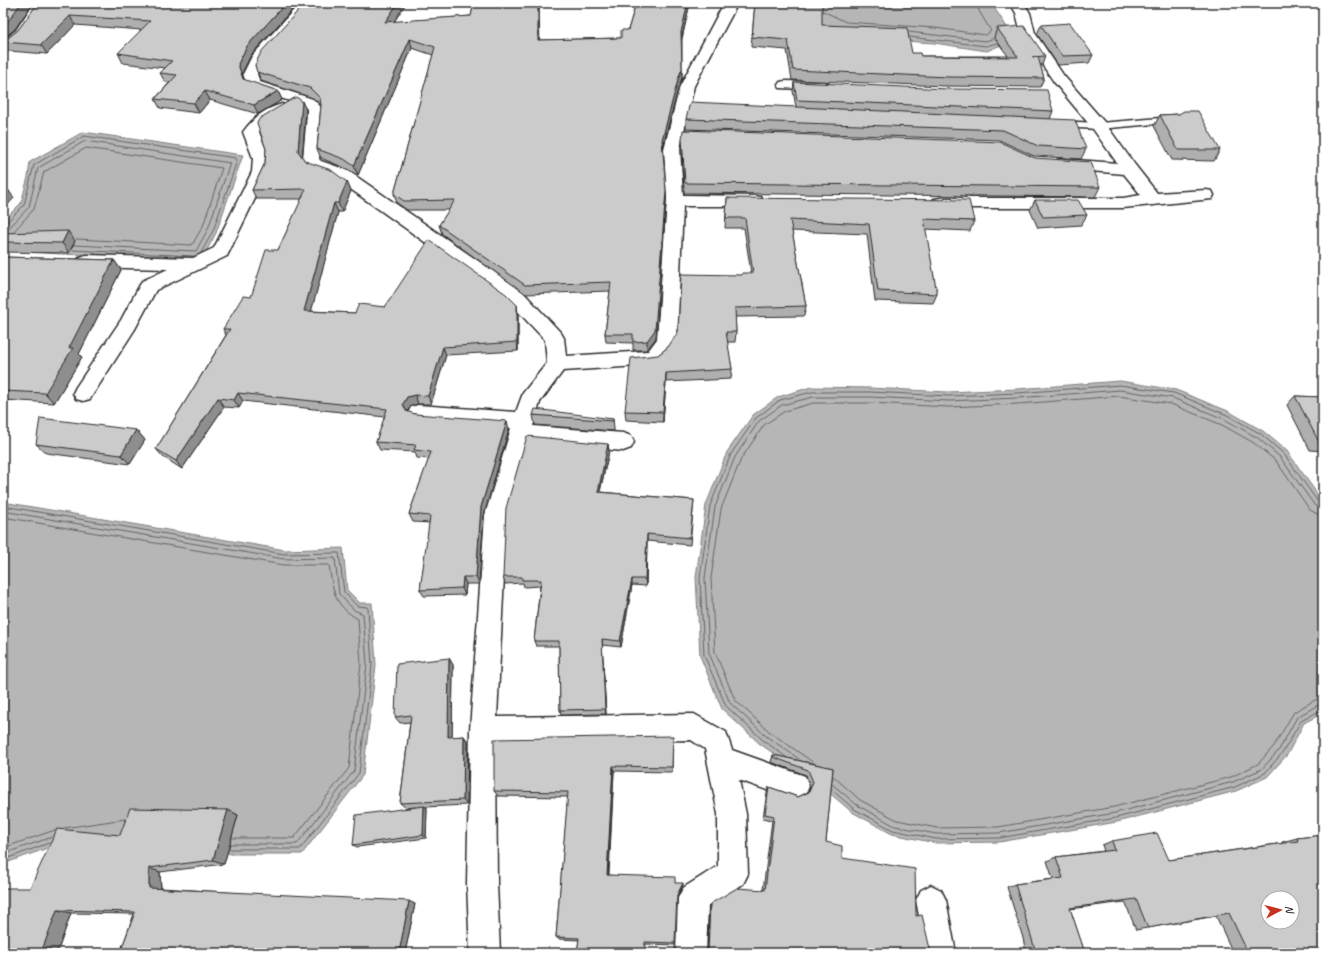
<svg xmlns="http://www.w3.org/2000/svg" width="1326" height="956" viewBox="0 0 1326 956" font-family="Caveat,sans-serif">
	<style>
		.water { fill: #b6b6b6; stroke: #7e7e7e }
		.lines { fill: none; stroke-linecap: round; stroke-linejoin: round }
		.shore { stroke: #636363; stroke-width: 1 }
		.lane-casing { stroke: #2b2b2b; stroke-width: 3 }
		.street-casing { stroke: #2b2b2b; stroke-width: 3 }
		.lane { fill: #fff; fill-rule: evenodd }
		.street { fill: #fff; fill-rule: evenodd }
		.wall { fill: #afafaf; stroke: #2b2b2b }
		.shaded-wall { fill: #8e8e8e; stroke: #2b2b2b }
		.building { fill: #cbcbcb; stroke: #2b2b2b; fill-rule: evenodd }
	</style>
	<rect width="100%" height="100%" fill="#fff"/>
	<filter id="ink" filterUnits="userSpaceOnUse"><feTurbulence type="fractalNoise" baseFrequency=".025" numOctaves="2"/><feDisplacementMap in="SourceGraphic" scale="8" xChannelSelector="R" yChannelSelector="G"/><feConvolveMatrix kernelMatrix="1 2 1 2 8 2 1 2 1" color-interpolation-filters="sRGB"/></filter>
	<g filter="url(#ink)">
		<path class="water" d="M806,3H991L1015,39L987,51L934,43L843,37L809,22Z
			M83,132L243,155L216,233L201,261L3,251V221L21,203L28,177L30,162Z
			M1120,381L1176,390L1228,411L1263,431L1287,451L1323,502V713L1304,723L1287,755L1267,777L1236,791L1117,822L999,842L935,843L892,834L852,812L821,786L760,744L722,709L700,656L696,577L706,505L727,452L753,415L778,397L811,387L870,388L948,392L1017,389Z
			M3,502L285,550L343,548L347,590L360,603H372L376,665L363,775L302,854H230L186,824L56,845L3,864Z"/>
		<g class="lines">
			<path class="shore" d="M823,11L846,22L935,28L986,35L991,31L979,11L977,3
				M909,32L986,41L994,38
				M910,37L986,46L997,43
				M3,224L7,222L24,205L34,165L84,136L236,158L237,161L213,231L201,253
				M3,229L10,227L29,207L38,168L85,141L230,163L208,229L196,251L74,245
				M14,231L34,209L44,172L86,148L222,168L203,226L192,245L76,239
				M72,250L194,256
				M3,506L284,554L339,553L344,592L357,606L367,607L368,609L372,665L359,773L300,849H229
				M3,511L284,559L335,558L339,594L354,610L363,614L367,664L354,771L297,844H231
				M3,517L283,565H329C333,590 333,605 358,619L361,664L349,768L294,838H232
				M786,757L763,740L726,706L704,655L700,578L710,506L731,454L756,418L780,400L812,392H870L949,396L1017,393L1120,385L1174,393L1227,415L1261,434L1284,454L1318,502L1323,504
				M799,759L766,736L730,703L709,653L705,578L715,507L735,457L759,421L782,405L813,397H870L949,401L1017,398L1120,390L1173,398L1224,419L1258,438L1280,457L1315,506L1323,509
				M814,763L770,732L735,700L715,652L711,578L721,509L741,459L764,425L785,411L813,403H870L949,407L1018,404L1119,396L1171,404L1222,425L1254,443L1276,461L1310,510L1317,514L1323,515
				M833,776L860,800L897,820L937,828L998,827L1114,807L1231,777L1258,764L1274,746L1294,712L1315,700L1323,698
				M832,784L857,805L895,826L936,834L999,833L1115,813L1233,782L1262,769L1279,750L1297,717L1318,705L1323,704
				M832,790L854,809L893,830L936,839L999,838L1116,818L1235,787L1265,773L1283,752L1301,721L1323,709
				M64,828L125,819
				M3,848L55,830
				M3,854L52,837
				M3,860L49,843"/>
			<defs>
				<path id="lane" d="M1173,117L1178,120L1176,122L1099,129L1058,127L1053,124L1058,121L1099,123Z"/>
				<path id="street" d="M34,3H48C37,19 23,47 3,52V41L16,30Z
					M300,3H314L264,60L257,74L260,82L313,99L322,108L323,114L319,159L321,161L347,170L523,292L561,333L564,338L566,356L648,351L657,339L667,200L664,149L680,86L724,3H738L694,86L680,149L683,195L755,196L761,197L763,201L761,205L755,206H683L677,341L660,363L653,365L563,371L540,402L533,426L623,433L631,436L634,442L631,448L623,451L528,442L507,515L497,717L694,714L726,732L732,750L805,776L809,786L805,796L795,800L739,780L746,814L748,874L743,884L708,906L706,953H676L678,898L683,888L718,866V814L705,749L691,740L496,743L497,884L500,953H470L467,884L470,730L485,515L511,428L418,421L411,419L408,413L411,407L418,405L516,412L523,393L547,363L545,340L509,302L335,178L309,169L303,159L307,114V109L303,105L248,88L243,74L252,56Z
					M1010,3H1024L1030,13L1035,33L1064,76L1105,123L1135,165L1157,193L1206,190L1212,191L1214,195L1212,199L1123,208H940L934,207L931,203L934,199L940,198H1123L1141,195L1124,174L1057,168L1055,164L1057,160L1063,159L1117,163L1093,129L1054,82L1021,33L1016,13Z
					M785,81L823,82L828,83L830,86L828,89L823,90L780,88L778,85L780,82Z
					M282,104L287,106L290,109L287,112L263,126L259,132L269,158L268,172L227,256L156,290L135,329L90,399L83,401L76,399L73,393L76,387L121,320L142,281L168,269L86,267L80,265L77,261L80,257L86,255L193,258L214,248L252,172L253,158L243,132C252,119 266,108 282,104Z
					M931,885L941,890L946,900L956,953H926L916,900L921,890Z"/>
			</defs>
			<use href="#lane" class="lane-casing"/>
			<use href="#street" class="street-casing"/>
			<use href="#lane" class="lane"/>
			<use href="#street" class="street"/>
		</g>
		<path class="wall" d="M38,3H298L251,55L242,73L244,80L278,91L282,100L258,114L210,100L199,113L160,108L155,99L170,82H165L160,73L165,68L123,63L118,53L142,30L75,25L47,54L9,51L3,43V42L18,30Z
			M406,3L394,22L471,16L474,3H539V40L621,38L628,30L636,3H690L682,39V78L679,86L663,147L666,200L656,338L647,350H633V343L606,342L605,334L610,291L526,294L442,234L439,225L449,210H407L397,203L394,194L433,55L412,48L358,175L347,169L321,158L317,149L321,105L313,98L261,81L255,65Z
			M755,3L822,25L921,56H1008L994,37L997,28L1045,56L1042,65H1040L1044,78L1040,87L945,86L792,80L787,50L751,47Z
			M1041,25L1093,55L1089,63L1058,65L1037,34Z
			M794,82L1053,111L1050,119L1086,149L1081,159L1034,156L999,140L686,129V119L796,107L793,91Z
			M306,110L302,157L305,161L347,182L351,191L342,212H338L311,311L355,313L385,307L518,314V351L446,355L431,404H418L411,406L407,412L415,414L509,429L484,515L479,584H466L465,595L424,596L420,590L430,523L413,522L409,514L429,459L417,458L415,452L380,450L376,442L385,417L243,401L239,408L224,407L182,469L163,457L156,449L226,335L223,329L251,297L278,250L302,199H256L252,190L265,163L266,149Z
			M1179,114L1220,150L1214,161L1172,160L1154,126L1160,115Z
			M682,139L1100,187L1095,197L684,193L682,149Z
			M727,198L974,221L970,231L925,229L937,294L933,303L875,301L867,234L792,231L806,306L804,316L735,317L736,332L735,342H727L732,369L731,379L666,382L663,422L626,420L625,411L658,355L668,347L742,275L751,273L744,228H725Z
			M1035,200L1087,215L1081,225L1038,228L1030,210Z
			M3,233L75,241L69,253L3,252Z
			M3,257L114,260L121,270L79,354L82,357L54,403L3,400Z
			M1295,396L1323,397V451L1310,450L1287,405Z
			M533,415L613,419L614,428V431L535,425Z
			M136,430L145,440L130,464L46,453L36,444Z
			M608,444L609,451L600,492L694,500L690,545L647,541L646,586L632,585L621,647L602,645L606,714L561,715L560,710L559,646H536L534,641L540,586L524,587L523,583L505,584L503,577Z
			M449,658L453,665L452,737L464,736L468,742L467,805L425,807L427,808L426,838L357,847L353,845L415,807L406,808L400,803L410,722L400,723L395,717Z
			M673,736L672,772L614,771L609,875L675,883L683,886L677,898L675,945L646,944L645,953H577L579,940L558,939L556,937L568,797L498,796L494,791Z
			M773,755L833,768L826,842L708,952L709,907L710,904L763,890L772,820L763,818L767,792L769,787L798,797L808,792L810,787L806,775L771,762Z
			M228,810L238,815L224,864L160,872L161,888L415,904L405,953H120L134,914L71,913L57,953L30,888L120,835Z
			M1323,835V953H1233L1216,916L1136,930L1125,902L1070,909L1085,953H1026L1023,938L1007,887L1015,884L1053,879L1047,861L1056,857L1104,851L1102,845L1112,841L1169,860L1283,843L1282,842L1297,838Z"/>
		<path class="shaded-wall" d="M21,3H33L15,29L3,39V25Z
			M286,3H298L251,55L242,73L247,88L243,79L238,64L247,46Z
			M398,3H406L388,31L385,22Z
			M538,3H539L540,49L538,40Z
			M688,3H690L681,41V32Z
			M70,16L75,25L47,54L41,45Z
			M410,39L412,48L358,175L354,166Z
			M682,69V78L679,86L662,149V140L679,76Z
			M205,91L210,100L199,113L194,103Z
			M278,91L282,100L258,114L254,105Z
			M302,101L306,110L302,160L298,151Z
			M347,182L351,191L342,212L338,203Z
			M7,188L14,198L3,210V192Z
			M666,191V200L656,338L647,350V341Z
			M334,203L338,212L309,320L304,311Z
			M68,231L75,241L69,253L62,243Z
			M114,260L121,270L79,354L82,357L54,403L45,393Z
			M517,305L518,314V351L517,342Z
			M443,347L446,355L431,404L428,396Z
			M666,373V382L663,422V412Z
			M238,393L243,401L239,408L234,400Z
			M415,395L418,404L411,406L407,412L403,404L407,397Z
			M218,398L224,407L182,469L176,461Z
			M507,421L509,429L484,515L479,584L476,577L481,507Z
			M136,430L145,440L130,464L121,455Z
			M608,444L609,451L598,499V492Z
			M647,534V541L646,586L645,579Z
			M463,577L466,584L465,595L462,588Z
			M632,579V585L621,647L620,641Z
			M602,639V645L606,714L605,709Z
			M449,658L453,665L452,743L448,737Z
			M464,736L468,742L467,805L463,800Z
			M613,766L614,771L608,878L607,875Z
			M424,806L427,808L426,838L423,835Z
			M228,810L238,815L224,864L213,860Z
			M149,868L160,872L161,891L149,888Z
			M683,883V886L676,898L677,895Z
			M409,901L415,904L405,953H399Z
			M57,910L71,913L57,953H41Z"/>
		<path class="building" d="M3,3H21L9,20L3,25Z
			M38,3H286L247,46L238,64L243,79L278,91L254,105L205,91L194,103L155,99L177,75L160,73L172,61L118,53L150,21L70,16L41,45L3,42L18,30Z
			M305,3H398L385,22L471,16L474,3H538V40L621,38V30H628L636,3H688L681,32L682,69L679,76L662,140L666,191L655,330L647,341L633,342V334H605L611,282L525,285L439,225L455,200L404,201L394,194L435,47L410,39L354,166L344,159L317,149L321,105L320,98L310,88L257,72L255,65L261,52Z
			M755,3H822V25L907,28L912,53H920L921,56L1018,57L997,28L1024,26L1045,56L1032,57H1038L1044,78L948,77L793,70L788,40L752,37Z
			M1070,23L1093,55L1062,56L1041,25Z
			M794,82L948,89L1047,90L1053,111L797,100Z
			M296,97L302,101L298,151L305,161L331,170L347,182L338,203H334L304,311L355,313L359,304L385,307L429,240L506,294L517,305V342L443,347L428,396L415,395L407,397L403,404L406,411L415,414L507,421L481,507L476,577H463L462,588L420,590L430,516L409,514L431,452L414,450L416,445L376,442L387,409L238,393L234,400L218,398L176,461L156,449L230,329H223L243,296L251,297L266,250H278L306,189L252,190L265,163L266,149L257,123L260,118Z
			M690,102L1075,120L1086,149L1038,146L1003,130L686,119Z
			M1184,111H1198L1220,150H1178L1160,115L1179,114Z
			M683,130L1000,142L1035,158L1091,162L1100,187L685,183L682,139Z
			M3,188H7L3,192Z
			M727,198L969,200L974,221L924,219L937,294L878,291L869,224L790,220L806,306L735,308L736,332H726L732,369L666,373L663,412L625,411L631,358L658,355L668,347L678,332L681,274L742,275V273H753L745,218H726Z
			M1035,200H1078L1087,215L1043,217Z
			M68,231L62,243L3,242V233Z
			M3,257L114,260L69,348H73L45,393L3,391Z
			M1295,396L1323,397V442H1319Z
			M535,409L613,419V421L533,415Z
			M40,418L136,430L121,455L36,444Z
			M527,436L608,444L598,492L694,500L690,538L647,534L645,579H632L620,641L602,639L605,709L560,710L559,641H534L541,580H522V577H503L506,508Z
			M449,658L448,737L464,736L463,800L400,803L411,715L395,717L397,664Z
			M673,736L672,767L613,766L607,875L675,877V883H683L677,895L675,943L645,942V953H577L579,938L556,937L568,792L494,791V739Z
			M773,755L833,768L826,842L842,846V858L915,869L916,916L922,915L931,953H705L708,951L710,904L737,888L765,890L774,816L765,814L769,787L798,797L809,792L813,782L808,770L773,757Z
			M424,806L423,835L353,845L356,815Z
			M130,808L228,810L213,860L149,868V888L409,901L399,953H120L135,912L57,910L41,953H3V888H30L57,829L120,835Z
			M1157,833L1169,860L1298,841L1297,838L1323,835V953H1248L1229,913L1148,928L1136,899L1070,908L1085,953H1036L1031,936L1015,884L1063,878L1056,857L1115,850L1112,841ZM1268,898H1292V922H1268Z"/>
	</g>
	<rect width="1326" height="956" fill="none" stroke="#fff" stroke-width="16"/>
	<rect x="8" y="8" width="1310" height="940" fill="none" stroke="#2b2b2b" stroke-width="1.5" filter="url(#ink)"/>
	<g transform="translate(1280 910) rotate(83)"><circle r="19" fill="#ffffff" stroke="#aaaaaa"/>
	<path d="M0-3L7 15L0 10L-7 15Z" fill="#c8321e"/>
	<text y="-6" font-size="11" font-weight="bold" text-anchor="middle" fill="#2b2b2b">N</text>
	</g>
</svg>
